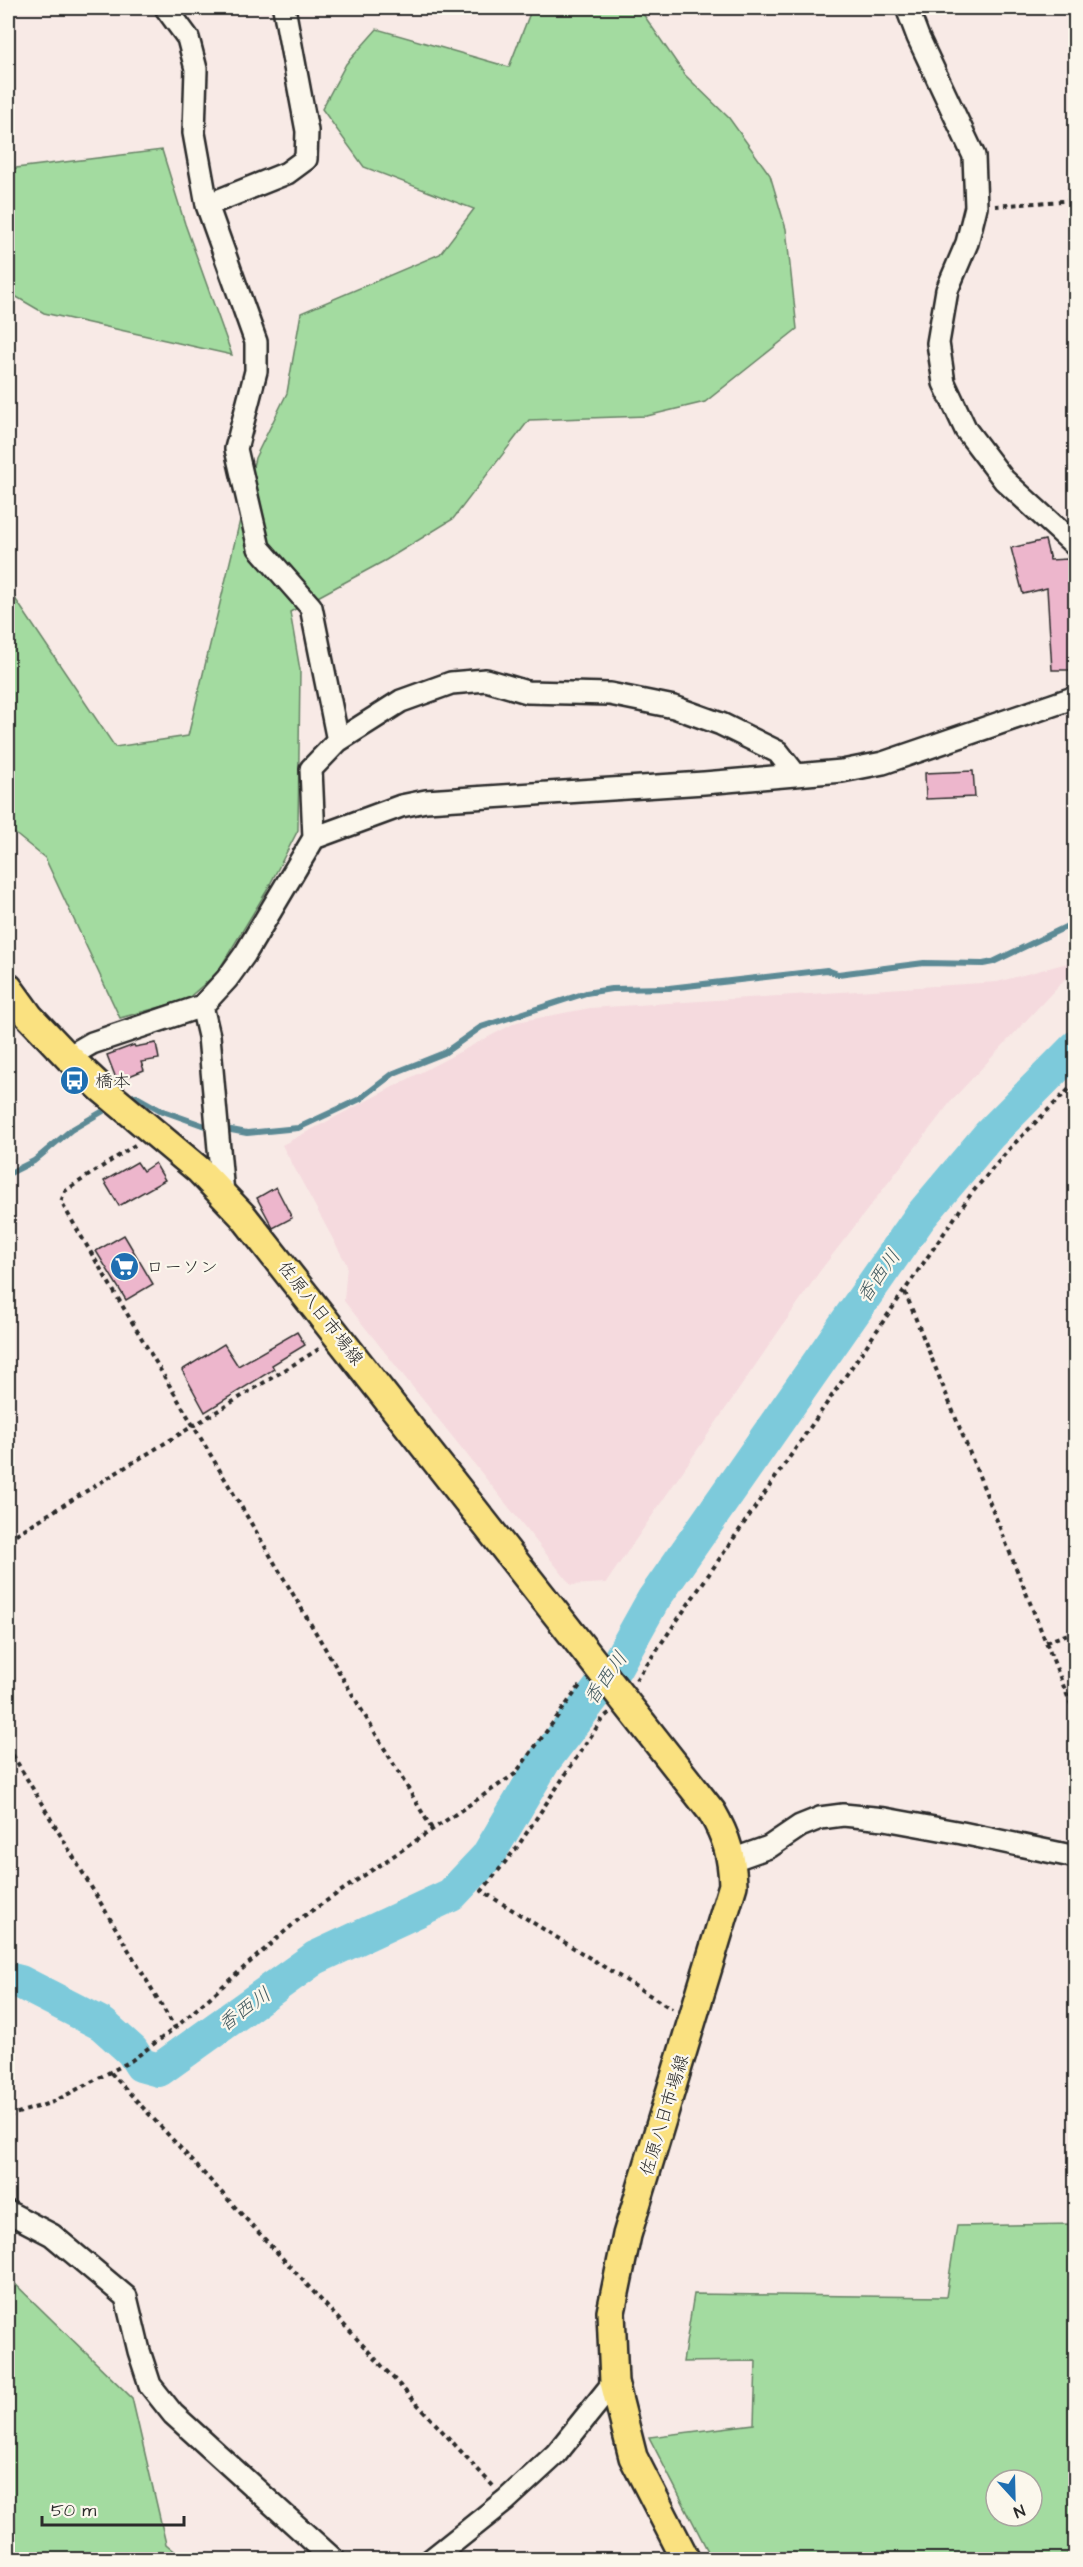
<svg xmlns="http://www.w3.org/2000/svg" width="1083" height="2567" viewBox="0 0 1083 2567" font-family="'Architects Daughter','Klee One',sans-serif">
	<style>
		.built { fill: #f5dade }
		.green { fill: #a3dba0; stroke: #678366; stroke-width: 1.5; fill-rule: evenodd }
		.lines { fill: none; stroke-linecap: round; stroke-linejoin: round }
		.stream { stroke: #5c8a95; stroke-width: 6 }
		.river { stroke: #7dcadb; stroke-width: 34 }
		.building { fill: #edb6cc; stroke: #2b2b2b; stroke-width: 1.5 }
		.minor-casing { stroke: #2b2b2b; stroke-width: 26 }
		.major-casing { stroke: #2b2b2b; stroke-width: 32 }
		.path { stroke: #2b2b2b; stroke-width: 4; stroke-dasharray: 4.5 4.5; stroke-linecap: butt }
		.minor { stroke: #fbf7ec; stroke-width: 21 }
		.major { stroke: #fae180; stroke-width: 27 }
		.labels { text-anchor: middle; stroke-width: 4.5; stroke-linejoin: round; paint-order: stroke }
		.poi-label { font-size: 18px; fill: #2b2b2b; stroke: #fbf7ec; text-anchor: start }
		.street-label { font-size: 18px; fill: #2b2b2b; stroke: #fbf7ec }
		.water-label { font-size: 20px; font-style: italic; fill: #445b60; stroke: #fbf7ec }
	</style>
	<rect width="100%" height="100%" fill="#f8eae6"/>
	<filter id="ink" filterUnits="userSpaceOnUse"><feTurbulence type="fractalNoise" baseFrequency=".0167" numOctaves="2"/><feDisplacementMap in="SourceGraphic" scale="12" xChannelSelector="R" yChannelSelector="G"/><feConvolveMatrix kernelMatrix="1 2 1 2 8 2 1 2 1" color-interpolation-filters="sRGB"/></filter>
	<g filter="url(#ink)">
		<path class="built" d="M1075,961V968L952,1100L820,1271L606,1583L571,1585L344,1301L347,1265L282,1145L517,1022L590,1008L997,982Z"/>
		<path class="green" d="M532,8H639L685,75L729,118L770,175L786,229L797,329L705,402L647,416L529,420L453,519L386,560L290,612L300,670L298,830L266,892L217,973L186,1000L120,1018L45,858L8,828V588L115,747L188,736L255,458L287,393L301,313L440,254L474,209L364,167L322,109L346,64L377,29L509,67Z
			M162,150L185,224L232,355L44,313L8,292V169Z
			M1075,2224V2559H712L649,2437L754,2424L756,2361L683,2362L694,2294L946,2297L957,2226ZM996,2480H1032V2516H996Z
			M8,2277L132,2398L166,2544L184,2559H8Z"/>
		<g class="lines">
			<path class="stream" d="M129,1097L135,1096L160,1110L205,1126
				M226,1129L247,1133L298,1128L360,1099L394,1073L444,1053L481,1027L586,993L611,989L669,988L827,970L838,974L924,963L983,964L993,962L1076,922
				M8,1174L34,1161L71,1130L105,1110"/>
			<path class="river" d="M8,1979L20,1982L102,2024L132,2051L141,2065L159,2070L315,1958L451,1895L487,1857L544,1761L615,1668L653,1600L920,1217L989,1135L1076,1047"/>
		</g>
		<path class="building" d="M1045,540L1050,560L1068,559L1074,564L1076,670H1052L1047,588L1023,594L1011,548Z
			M973,771L975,797L926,799L925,773Z
			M156,1043L159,1059L141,1062L144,1070L117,1081L107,1055L134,1045L135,1047Z
			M137,1162L143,1171L155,1163L165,1180L119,1206L104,1181Z
			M276,1187L292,1218L273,1228L257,1198Z
			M124,1235L153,1284L126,1300L96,1251Z
			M297,1332L305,1345L272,1365L274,1369L205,1412L182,1370L224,1344L238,1366Z"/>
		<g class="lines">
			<defs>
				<path id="minor" d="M166,8L188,38L196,69L194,133L207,205L256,342V371L236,449L259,548L311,607L338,741
					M907,8L918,37L974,156L976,207L967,243L947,290L938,343L944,383L966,430L1004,480L1076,546
					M207,205L287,173L306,159L307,131L284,8
					M314,838L311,769L338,741L401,701L451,683L486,680L527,692L610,694L674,707L721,724L778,752L796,775
					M202,1006L209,1036L223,1194
					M68,1057L92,1043L202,1006L227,979L245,954L314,838L401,806L426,801L704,783L842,771L883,763L1076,697
					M732,1860L769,1847L800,1826L820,1818L843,1815L885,1819L962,1833L1076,1857
					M8,2212L52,2235L126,2297L139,2351L150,2385L173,2414L334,2560
					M431,2560L506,2500L556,2454L614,2382"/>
				<path id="major" d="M8,987L29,1016L68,1057L102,1089L199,1170L243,1216L712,1812C727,1838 732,1856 733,1885L627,2235L611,2312L614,2382L633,2457L686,2560"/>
			</defs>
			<use href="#minor" class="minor-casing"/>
			<use href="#major" class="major-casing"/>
			<path class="path" d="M995,206L1076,200
				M135,1145L65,1191L61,1202L432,1829
				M905,1292L1076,1717
				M8,1539L319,1349
				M1046,1642L1076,1631
				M636,1680L971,1194L1012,1146L1076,1082
				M609,1713L603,1718L518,1846L482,1891L672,2009
				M8,1747L175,2028
				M111,2073L494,2487
				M8,2116L53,2102L131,2061L175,2028L298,1920L515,1774L582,1683"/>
			<use href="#minor" class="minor"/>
			<use href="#major" class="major"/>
		</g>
	</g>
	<defs>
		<symbol id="bus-disc" viewBox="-11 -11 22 22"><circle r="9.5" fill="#1f6fb2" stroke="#fbf7ec"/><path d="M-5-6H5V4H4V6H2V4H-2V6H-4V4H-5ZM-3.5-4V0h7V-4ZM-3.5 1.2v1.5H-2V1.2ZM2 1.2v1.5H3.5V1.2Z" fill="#fff"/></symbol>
		<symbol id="supermarket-disc" viewBox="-11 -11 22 22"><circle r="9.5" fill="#1f6fb2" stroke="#fbf7ec"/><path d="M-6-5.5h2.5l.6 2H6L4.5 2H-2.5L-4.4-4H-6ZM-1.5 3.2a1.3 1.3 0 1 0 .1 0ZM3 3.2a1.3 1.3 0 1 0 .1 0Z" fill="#fff"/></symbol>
	</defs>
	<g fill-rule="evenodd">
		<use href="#bus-disc" x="58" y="1064" width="33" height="33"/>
		<use href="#supermarket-disc" x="108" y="1250" width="33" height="33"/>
	</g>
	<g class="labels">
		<g class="poi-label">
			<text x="95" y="1087">橋本</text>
			<text x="146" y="1273">ローソン</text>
		</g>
		<g class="street-label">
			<text transform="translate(321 1313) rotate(52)" y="6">佐原八日市場線</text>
			<text transform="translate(664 2115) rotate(-73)" y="6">佐原八日市場線</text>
		</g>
		<g class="water-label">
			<text transform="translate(878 1276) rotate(-55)" y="7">香西川</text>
			<text transform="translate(605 1678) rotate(-55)" y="7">香西川</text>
			<text transform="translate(244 2009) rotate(-36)" y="7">香西川</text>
		</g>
	</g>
	<rect width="1083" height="2567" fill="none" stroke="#fbf7ec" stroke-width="30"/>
	<rect x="15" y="15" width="1053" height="2537" fill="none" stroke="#2b2b2b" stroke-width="2" filter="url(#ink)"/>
	<g transform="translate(1014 2498) rotate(158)"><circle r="28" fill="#fbf7ec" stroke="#a8a59f" stroke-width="1.5"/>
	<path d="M0-4.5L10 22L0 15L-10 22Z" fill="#1f6fb2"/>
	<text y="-9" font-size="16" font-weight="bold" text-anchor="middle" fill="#2b2b2b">N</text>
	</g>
	<path d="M42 2516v9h142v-9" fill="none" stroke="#2b2b2b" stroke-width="3"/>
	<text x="51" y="2516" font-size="18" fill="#2b2b2b" stroke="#fbf7ec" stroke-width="4.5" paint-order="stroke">50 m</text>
</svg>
